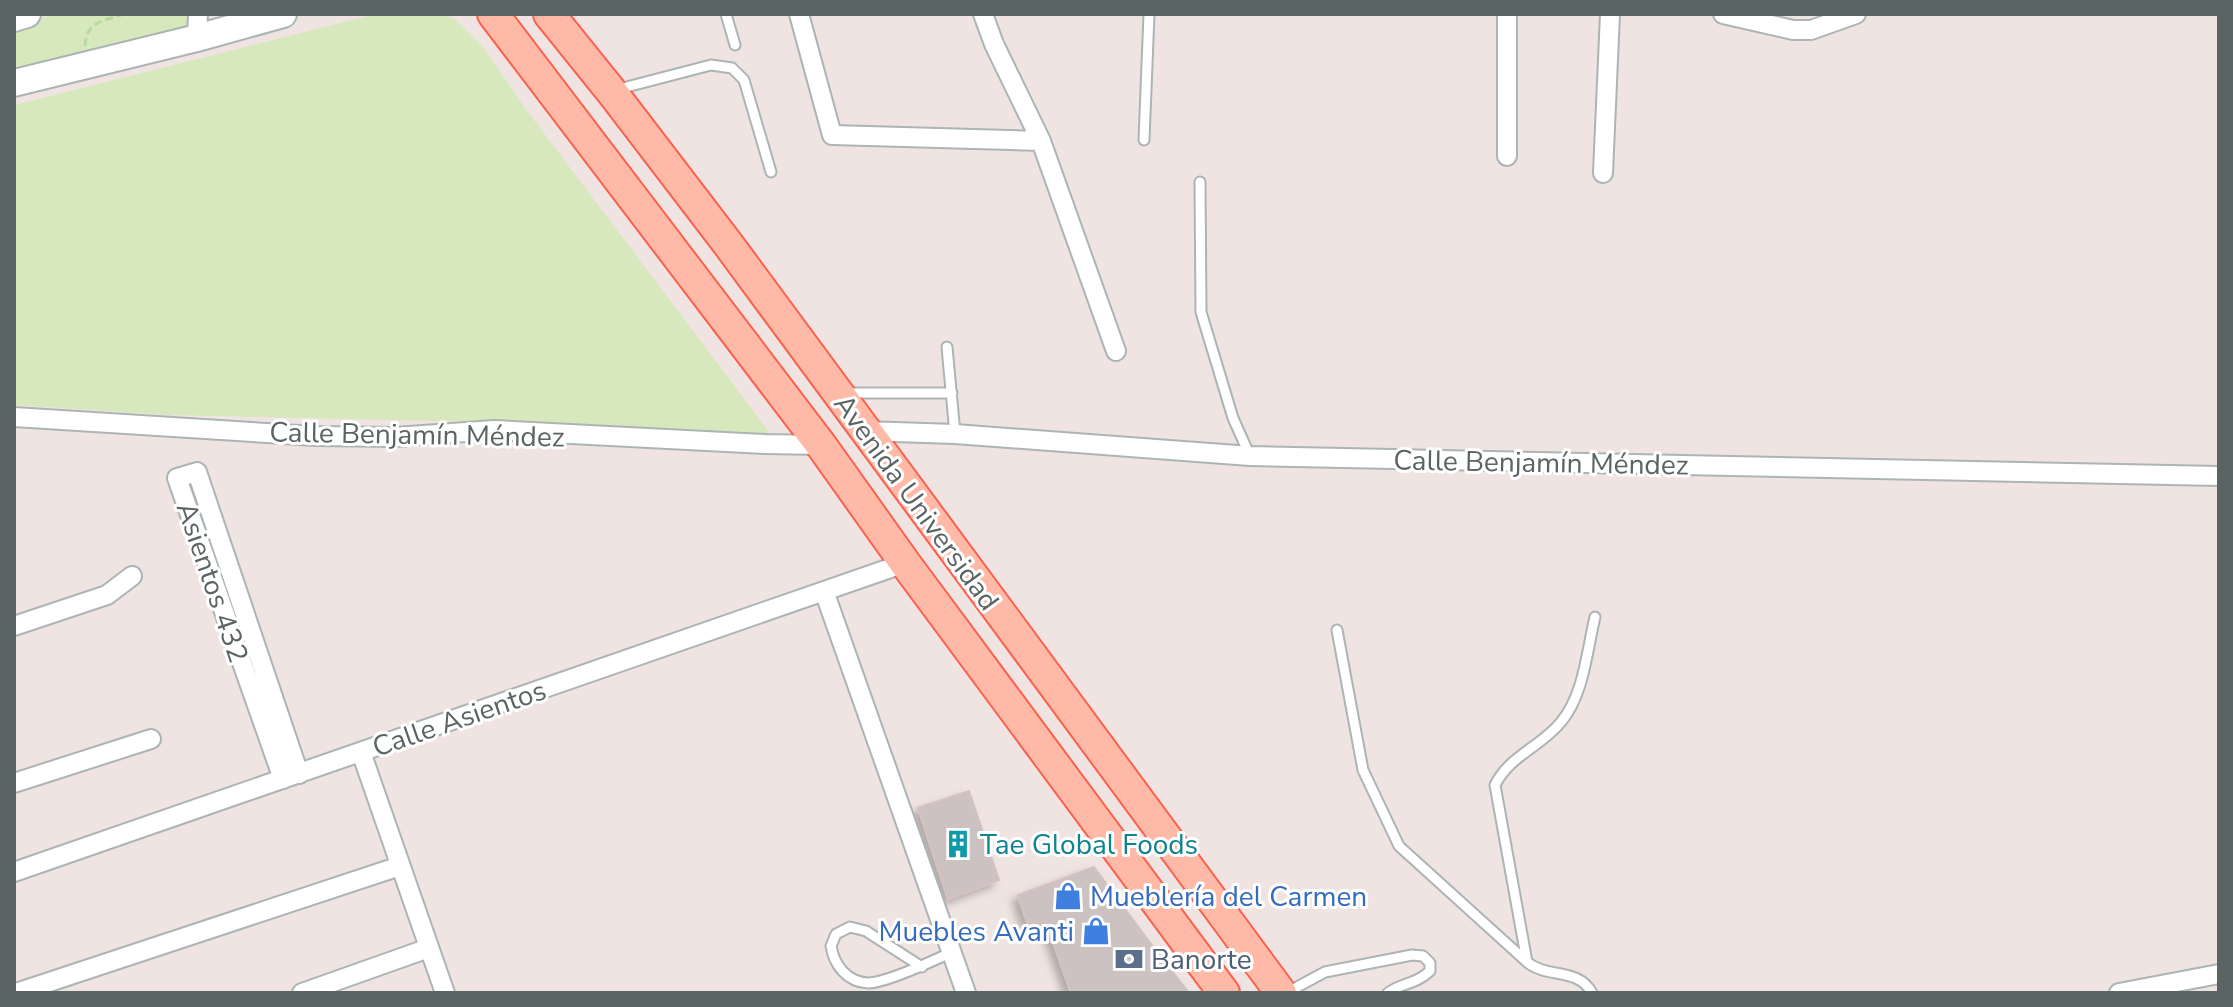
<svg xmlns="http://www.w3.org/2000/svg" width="2233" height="1007" viewBox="0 0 2233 1007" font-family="'Nunito Sans',sans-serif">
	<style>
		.green { fill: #d8e8bd }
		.building { fill: #ccc2c1; stroke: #d4c1c0; stroke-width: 2; filter: url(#shadow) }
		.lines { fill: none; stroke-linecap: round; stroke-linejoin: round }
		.service-casing { stroke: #acb4b4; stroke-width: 13 }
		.minor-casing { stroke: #acb4b4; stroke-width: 22 }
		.secondary-casing { stroke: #abb4b4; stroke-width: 30 }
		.primary-casing { stroke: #fc5f4e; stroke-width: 34 }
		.path { stroke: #b5db9f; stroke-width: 3; stroke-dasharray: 8 4; stroke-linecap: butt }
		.service { stroke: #fff; stroke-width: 9 }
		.minor { stroke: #fff; stroke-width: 18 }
		.secondary { stroke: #fff; stroke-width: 26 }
		.primary { stroke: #ffbaa7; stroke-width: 30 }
		.labels { text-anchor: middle; stroke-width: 6; stroke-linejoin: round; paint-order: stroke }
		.street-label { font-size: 28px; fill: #5b6464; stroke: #fff }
		.culture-label { font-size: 28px; fill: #0d838f; stroke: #fff; text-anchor: start }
		.shop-label { font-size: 28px; fill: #366cbe; stroke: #fff; text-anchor: start }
		.service-label { font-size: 28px; fill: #4e5e75; stroke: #fff; text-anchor: start }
	</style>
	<defs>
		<filter id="shadow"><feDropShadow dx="-5.5" dy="5.5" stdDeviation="4" flood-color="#0004"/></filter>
	</defs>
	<rect width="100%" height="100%" fill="#efe4e2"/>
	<path class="green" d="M57,14H189L188,25L183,32L14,74V26Z
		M376,14H439L455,19L483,47L525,108L772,436L610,425L169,415L14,405V105Z"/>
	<path class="building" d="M969,791L999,880L948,899L918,808Z
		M1094,867L1148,940L1189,993H1071L1046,922L1029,928L1018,895Z"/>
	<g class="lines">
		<defs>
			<path id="service" d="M726,14L735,45
				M615,90L711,65L732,68L744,80L771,172
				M1144,140L1149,14
				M1200,182L1201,312L1233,418L1250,456
				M947,347L955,434
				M847,393H952
				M1337,630L1363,770L1399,846L1527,962
				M922,967L866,931L850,927L836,934L831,946C834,965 847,982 868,983C886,983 935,960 952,952
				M1286,993L1325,972L1412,955L1423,956L1430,963V971C1415,985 1403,982 1388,993
				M1592,993C1578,967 1547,979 1527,962L1495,785C1510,755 1541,747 1561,722C1584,695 1587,650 1595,617"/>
			<path id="minor" d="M799,14L832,135L1041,141
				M983,14L994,44L1041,141L1116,351
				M1507,14V156
				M1723,14L1793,30H1811L1856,14
				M197,38L198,14
				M1603,173L1610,14
				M14,417L315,436L395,437L494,430L765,444L821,445
				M864,431L955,434L1250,456L2219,476
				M824,591L966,993
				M14,626L107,595L132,576
				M361,752L445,993
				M283,779L177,478L197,472L299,774
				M14,783L151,739
				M14,872L905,563
				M16,993L400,866
				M302,993L429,948
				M2119,993L2219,974"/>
			<path id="secondary" d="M14,18L27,14
				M14,83L197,38L283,14"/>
			<path id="primary" d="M493,14L821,445L905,563L1224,993
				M549,14L611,91L728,244L1281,993"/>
		</defs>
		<use href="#service" class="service-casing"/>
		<use href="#minor" class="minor-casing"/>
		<use href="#secondary" class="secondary-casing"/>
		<use href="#primary" class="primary-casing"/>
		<path class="path" d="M85,46C86,21 104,21 124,14"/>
		<use href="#service" class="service"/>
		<use href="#minor" class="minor"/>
		<use href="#secondary" class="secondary"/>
		<use href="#primary" class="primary"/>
	</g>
	<defs>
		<symbol id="building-bare" viewBox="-9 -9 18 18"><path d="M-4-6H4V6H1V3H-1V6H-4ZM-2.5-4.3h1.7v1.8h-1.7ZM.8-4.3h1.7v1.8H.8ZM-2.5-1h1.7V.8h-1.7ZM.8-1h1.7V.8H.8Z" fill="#0f9aa8" stroke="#fff" stroke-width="2.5" paint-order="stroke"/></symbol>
		<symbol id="shop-bare" viewBox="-9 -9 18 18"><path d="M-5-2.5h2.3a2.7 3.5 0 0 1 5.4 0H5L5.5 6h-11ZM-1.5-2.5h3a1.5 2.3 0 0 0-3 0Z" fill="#3f7fe0" stroke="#fff" stroke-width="2.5" paint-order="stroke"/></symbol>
		<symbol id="bank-bare" viewBox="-9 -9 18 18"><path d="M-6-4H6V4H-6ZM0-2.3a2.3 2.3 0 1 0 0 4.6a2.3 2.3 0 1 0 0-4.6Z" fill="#5c6f8a" stroke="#fff" stroke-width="2.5" paint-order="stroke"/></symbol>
	</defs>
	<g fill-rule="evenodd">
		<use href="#building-bare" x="938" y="824" width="40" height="40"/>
		<use href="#shop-bare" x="1048" y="876" width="40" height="40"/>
		<use href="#shop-bare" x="1076" y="911" width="40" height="40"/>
		<use href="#bank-bare" x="1109" y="939" width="40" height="40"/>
	</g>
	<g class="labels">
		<g class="street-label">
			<text transform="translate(417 434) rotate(1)" y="10">Calle Benjamín Méndez</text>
			<text transform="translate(1541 462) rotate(1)" y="10">Calle Benjamín Méndez</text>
			<text transform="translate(917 502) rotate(54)" y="10">Avenida Universidad</text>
			<text transform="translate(213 582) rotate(71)" y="10">Asientos 432</text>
			<text transform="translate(459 718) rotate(-19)" y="10">Calle Asientos</text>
		</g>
		<g class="culture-label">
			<text x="980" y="854">Tae Global Foods</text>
		</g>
		<g class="shop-label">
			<text x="1090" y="906">Mueblería del Carmen</text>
			<text x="1074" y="941" text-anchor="end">Muebles Avanti</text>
		</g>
		<g class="service-label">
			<text x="1151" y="969">Banorte</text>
		</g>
	</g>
	<rect width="2233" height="1007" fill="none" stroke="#5b6464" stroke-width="32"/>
</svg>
